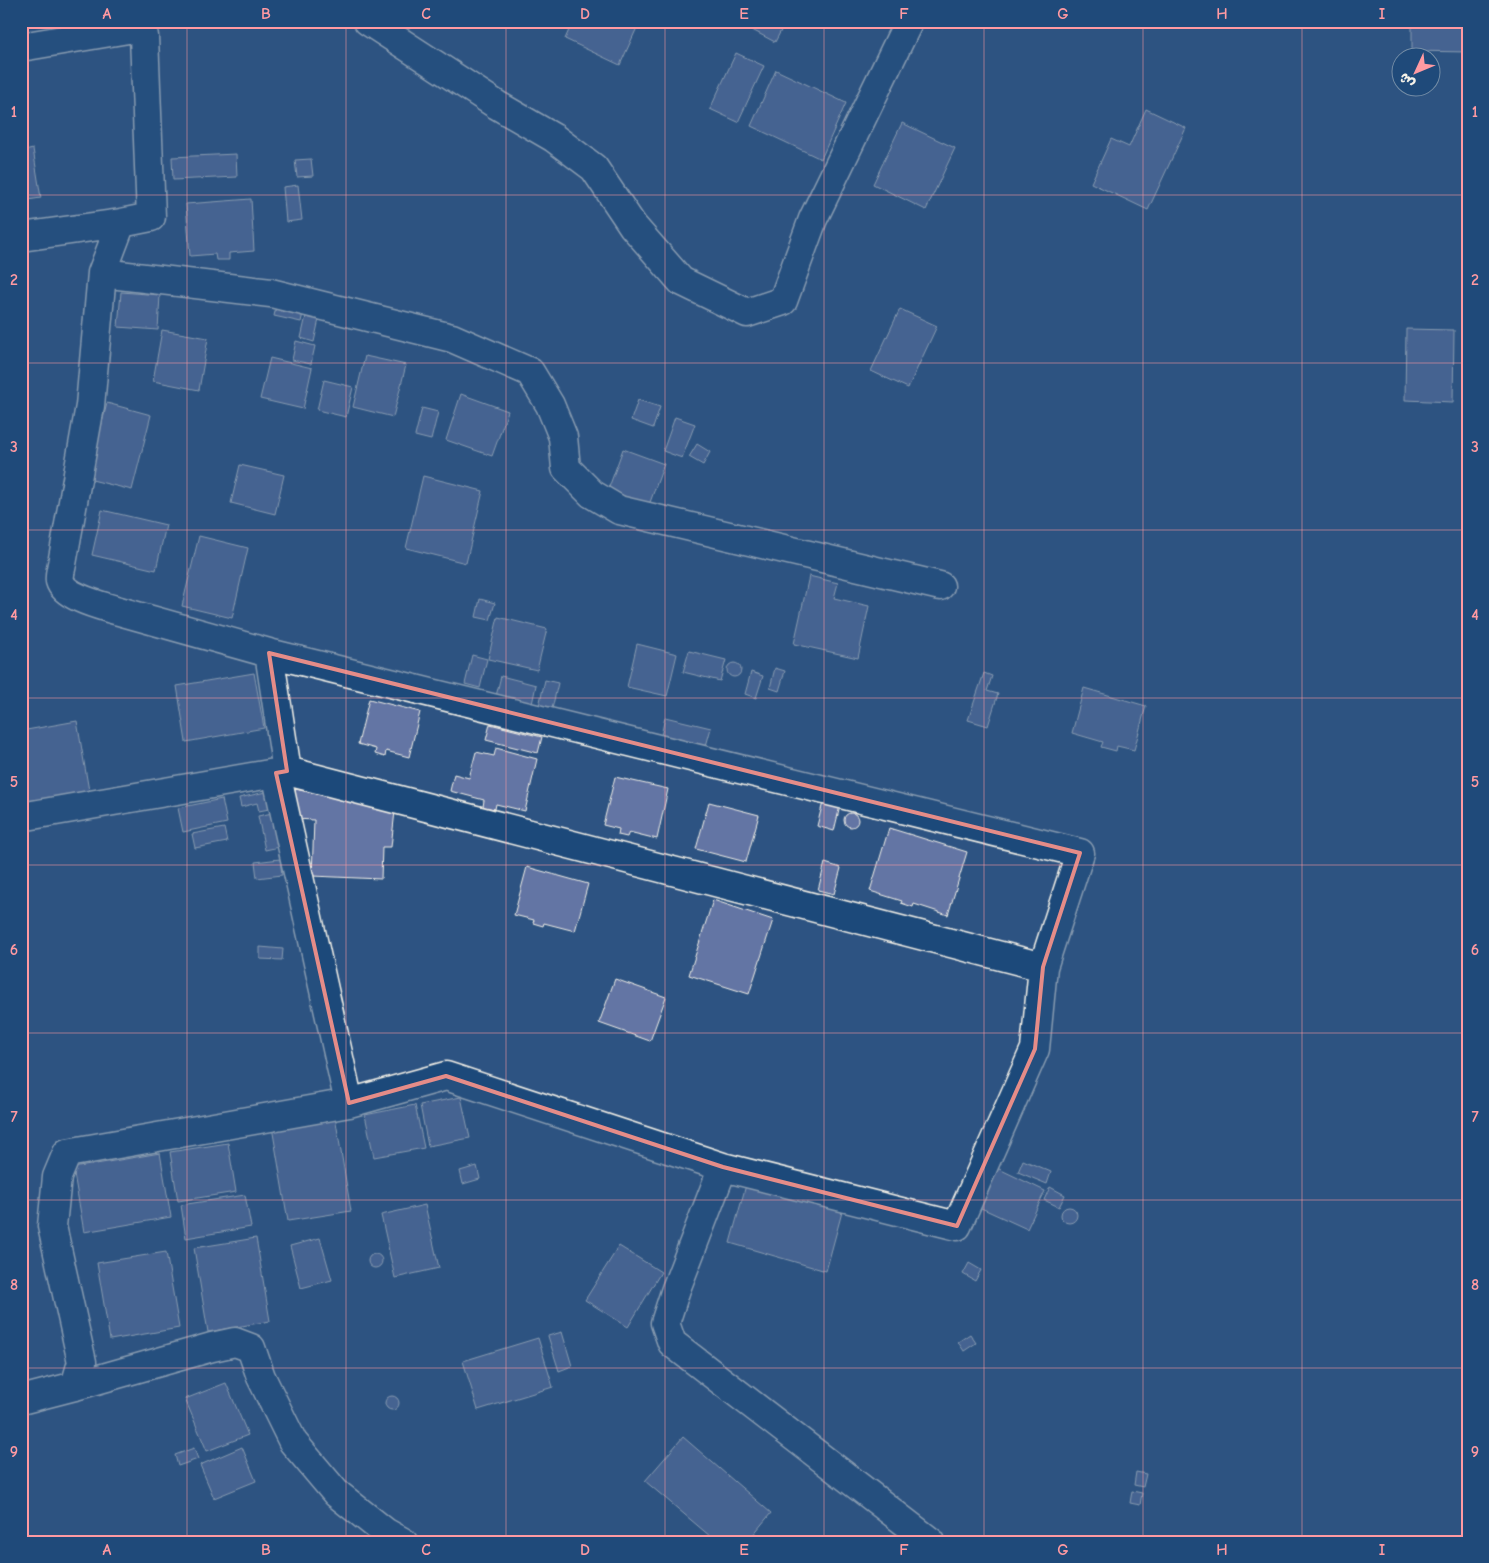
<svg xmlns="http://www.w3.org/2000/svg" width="1489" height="1563" viewBox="0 0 1489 1563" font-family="'Comic Neue','Playpen Sans Arabic',sans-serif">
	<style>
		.building { fill: #6475a4; stroke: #f4f1e8 }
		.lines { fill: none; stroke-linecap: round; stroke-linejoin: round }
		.minor-casing { stroke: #f4f1e8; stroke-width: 31 }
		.minor { stroke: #1f4a7a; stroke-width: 28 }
		.marked { fill: none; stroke: #e58c88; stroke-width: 4; stroke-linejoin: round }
		.grid { fill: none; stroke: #ff9aa2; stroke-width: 1; stroke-opacity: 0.55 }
		.neatline { fill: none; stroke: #ff9aa2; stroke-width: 2 }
		.grid-label { font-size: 16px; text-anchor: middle; font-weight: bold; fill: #ff9aa2 }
	</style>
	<rect width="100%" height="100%" fill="#2d5382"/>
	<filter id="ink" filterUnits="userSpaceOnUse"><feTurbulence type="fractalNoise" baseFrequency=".02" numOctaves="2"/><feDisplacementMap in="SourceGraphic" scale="10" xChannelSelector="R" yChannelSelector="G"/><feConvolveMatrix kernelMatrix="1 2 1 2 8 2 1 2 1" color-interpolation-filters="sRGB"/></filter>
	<g filter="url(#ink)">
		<path class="building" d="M573,21H640L620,65L565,39Z
			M735,21H786L775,42Z
			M1412,21H1468V52L1412,51Z
			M736,53L764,66L738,122L710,109Z
			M776,70L846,103L821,159L751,126Z
			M21,101L26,126L21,127Z
			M1146,109L1186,128L1148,210L1091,183L1111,139L1129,147Z
			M902,123L955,148L926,210L873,184Z
			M33,149L41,198L21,201V152Z
			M236,154L237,177L173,180L172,157Z
			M311,159L313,176L297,177L295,160Z
			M298,185L302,220L286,222L283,187Z
			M251,199L254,251L229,253V260H216L215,254L190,256L186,204Z
			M121,292L160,295L158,330L118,327Z
			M276,307L303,313L301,322L274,316Z
			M900,309L937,326L908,388L871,371Z
			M306,316L319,319L314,342L301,338Z
			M1406,329L1454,330L1453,402L1405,400Z
			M162,330L208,338L199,390L153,381Z
			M296,341L315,346L311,364L292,360Z
			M365,356L406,365L393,417L353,407Z
			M270,358L312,368L303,409L260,399Z
			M324,380L353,387L346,417L317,410Z
			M461,394L508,411L492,456L446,440Z
			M638,400L660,407L653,428L631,420Z
			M107,403L151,415L132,490L88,479Z
			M422,408L438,412L431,440L415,436Z
			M675,417L695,424L682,458L663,451Z
			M697,444L710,452L703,465L689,457Z
			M623,449L664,464L649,505L608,490Z
			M240,465L284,475L275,514L231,503Z
			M423,476L483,491L466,563L406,548Z
			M102,510L166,525L156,570L92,555Z
			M199,536L248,548L232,618L182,606Z
			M809,576L838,583L834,598L869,606L858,658L794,644Z
			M480,599L495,603L490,620L476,617Z
			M498,617L547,629L537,670L488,659Z
			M637,644L677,654L667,696L627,687Z
			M689,651L726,660L720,681L683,672Z
			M472,655L487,659L480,688L465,684Z
			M727 670a7 7 0 1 1 14 0a7 7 0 1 1-14 0Z
			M775,668L785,671L779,691L770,688Z
			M751,672L763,676L756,698L745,694Z
			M254,673L264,728L186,742L177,686Z
			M984,673L992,676L987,691L998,694L988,726L968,720Z
			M501,676L536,685L532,704L496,696Z
			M545,680L558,683L552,709L539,706Z
			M1084,688L1146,706L1134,750L1117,746L1116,751L1101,747L1103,742L1072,733Z
			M369,699L420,712L409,757L386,751L385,757L375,754L376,749L358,744Z
			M665,717L711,728L706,746L661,736Z
			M77,721L89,791L21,803V731Z
			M490,724L542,737L538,753L486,740Z
			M496,748L537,759L525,811L496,804L495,809L483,807L484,800L450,791L454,774L469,778L476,752L494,756Z
			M615,777L668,789L657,839L629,832L627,837L618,835L619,829L603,825Z
			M295,789L395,811L391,847H382L381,879L312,876L314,820L295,819Z
			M270,791L274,808L259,811L257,803L241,807L239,798Z
			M222,799L227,823L183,832L178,808Z
			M709,802L759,815L746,862L696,849Z
			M823,802L840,806L834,831L817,826Z
			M277,812L284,846L265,850L258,816Z
			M844 820a7 7 0 1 1 14 0a7 7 0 1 1-14 0Z
			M224,828L227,842L195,848L192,834Z
			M889,828L967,852L948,915L914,904L913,907L901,903L902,901L870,891Z
			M280,859L282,875L257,878L255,862Z
			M825,863L841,868L834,894L818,890Z
			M527,867L588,884L575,931L544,923L543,926L533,923L534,920L514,915Z
			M713,900L773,920L749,994L689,975Z
			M260,947L283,949L282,960L260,959Z
			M615,979L666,997L650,1041L599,1023Z
			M461,1097L470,1138L428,1146L420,1105Z
			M415,1105L424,1148L374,1157L365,1115Z
			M335,1116L351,1211L288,1221L272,1127Z
			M228,1143L236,1192L178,1201L170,1152Z
			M160,1153L171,1217L84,1232L73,1168Z
			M1023,1160L1051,1172L1047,1184L1018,1172Z
			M477,1166L480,1179L463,1184L460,1171Z
			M997,1168L1045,1191L1027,1229L979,1207Z
			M746,1185L842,1212L826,1271L730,1243Z
			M1050,1187L1065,1195L1059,1207L1044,1200Z
			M245,1195L251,1227L186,1238L181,1205Z
			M425,1205L439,1268L395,1278L381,1215Z
			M1061 1215a8 8 0 1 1 16 0a8 8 0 1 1-16 0Z
			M256,1238L270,1321L208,1332L194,1248Z
			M320,1238L332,1280L301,1288L290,1246Z
			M619,1246L661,1272L628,1327L585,1300Z
			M166,1252L179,1328L110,1340L97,1263Z
			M368 1261a7 7 0 1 1 14 0a7 7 0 1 1-14 0Z
			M969,1263L981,1270L975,1281L963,1274Z
			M562,1332L572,1366L559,1371L548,1336Z
			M970,1334L976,1343L964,1351L958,1342Z
			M538,1338L553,1387L478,1410L463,1361Z
			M226,1383L248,1435L207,1451L185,1399Z
			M385 1403a7 7 0 1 1 14 0a7 7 0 1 1-14 0Z
			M683,1437L771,1513L747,1542H717L645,1481Z
			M242,1447L256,1481L214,1498L200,1465Z
			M194,1448L198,1459L178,1466L175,1455Z
			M1136,1472L1146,1474L1143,1487L1134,1485Z
			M1132,1491L1142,1493L1140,1505L1130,1503Z"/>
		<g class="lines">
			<defs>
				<path id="minor" d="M368,21L497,105L554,138L594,168L633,226L681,281L747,313L783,301L813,219L909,21
					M21,47L134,28L144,36L151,217L121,223L21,237
					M102,273L271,293L452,338L530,372L550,405L563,437L566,468L592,494L619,510L940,586
					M269,653L287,771
					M276,773L349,1103
					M21,817L287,771L1043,967
					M723,1167L676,1289L665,1323L672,1343L931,1542
					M75,1386L212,1347L235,1342L251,1348L261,1377L293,1442L336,1493L385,1532L403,1542
					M21,1400L75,1386L82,1362L52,1226L57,1177L67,1153L349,1103L446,1076L723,1167L957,1226L1035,1049L1043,967L1080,853L269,653L112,609C99,605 64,596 60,581C59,576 61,569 62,564L90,406L102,273L121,223"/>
			</defs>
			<use href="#minor" class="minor-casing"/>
			<use href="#minor" class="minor"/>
		</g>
	</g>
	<path d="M0 0H1489V1563H0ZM269,653L1080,853L1043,967L1035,1049L957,1226L723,1167L446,1076L349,1103L276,773L287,771Z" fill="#2d5382" fill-opacity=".55" fill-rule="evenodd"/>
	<path class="marked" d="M269,653L1080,853L1043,967L1035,1049L957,1226L723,1167L446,1076L349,1103L276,773L287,771Z"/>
	<path class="grid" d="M187,21V1542M346,21V1542M506,21V1542M665,21V1542M824,21V1542M984,21V1542M1143,21V1542M1302,21V1542M21,195H1468M21,363H1468M21,530H1468M21,698H1468M21,865H1468M21,1033H1468M21,1200H1468M21,1368H1468"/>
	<rect width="1489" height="1563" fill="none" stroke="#1f4a7a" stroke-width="55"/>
	<g transform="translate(1416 72) rotate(226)"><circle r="24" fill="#1f4a7a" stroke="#748da6"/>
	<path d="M0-4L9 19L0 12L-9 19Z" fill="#ff9aa2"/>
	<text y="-8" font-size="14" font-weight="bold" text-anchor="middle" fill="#f4f1e8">ش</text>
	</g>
	<rect x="28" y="28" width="1434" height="1508" class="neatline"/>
	<g class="grid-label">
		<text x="107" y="19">A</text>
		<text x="266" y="19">B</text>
		<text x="426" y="19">C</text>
		<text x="585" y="19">D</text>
		<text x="744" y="19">E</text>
		<text x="904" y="19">F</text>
		<text x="1063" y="19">G</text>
		<text x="1222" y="19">H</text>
		<text x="1382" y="19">I</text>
		<text x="14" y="117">1</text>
		<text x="1475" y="117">1</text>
		<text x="14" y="285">2</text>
		<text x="1475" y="285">2</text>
		<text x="14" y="452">3</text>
		<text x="1475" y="452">3</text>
		<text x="14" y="620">4</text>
		<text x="1475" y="620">4</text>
		<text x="14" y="787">5</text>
		<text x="1475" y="787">5</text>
		<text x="14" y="955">6</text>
		<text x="1475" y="955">6</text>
		<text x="14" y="1122">7</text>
		<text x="1475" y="1122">7</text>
		<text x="14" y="1290">8</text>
		<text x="1475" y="1290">8</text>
		<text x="14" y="1457">9</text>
		<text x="1475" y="1457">9</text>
		<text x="107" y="1555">A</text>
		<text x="266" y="1555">B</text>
		<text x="426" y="1555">C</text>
		<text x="585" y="1555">D</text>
		<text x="744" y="1555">E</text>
		<text x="904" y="1555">F</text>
		<text x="1063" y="1555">G</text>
		<text x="1222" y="1555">H</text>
		<text x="1382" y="1555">I</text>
	</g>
</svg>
